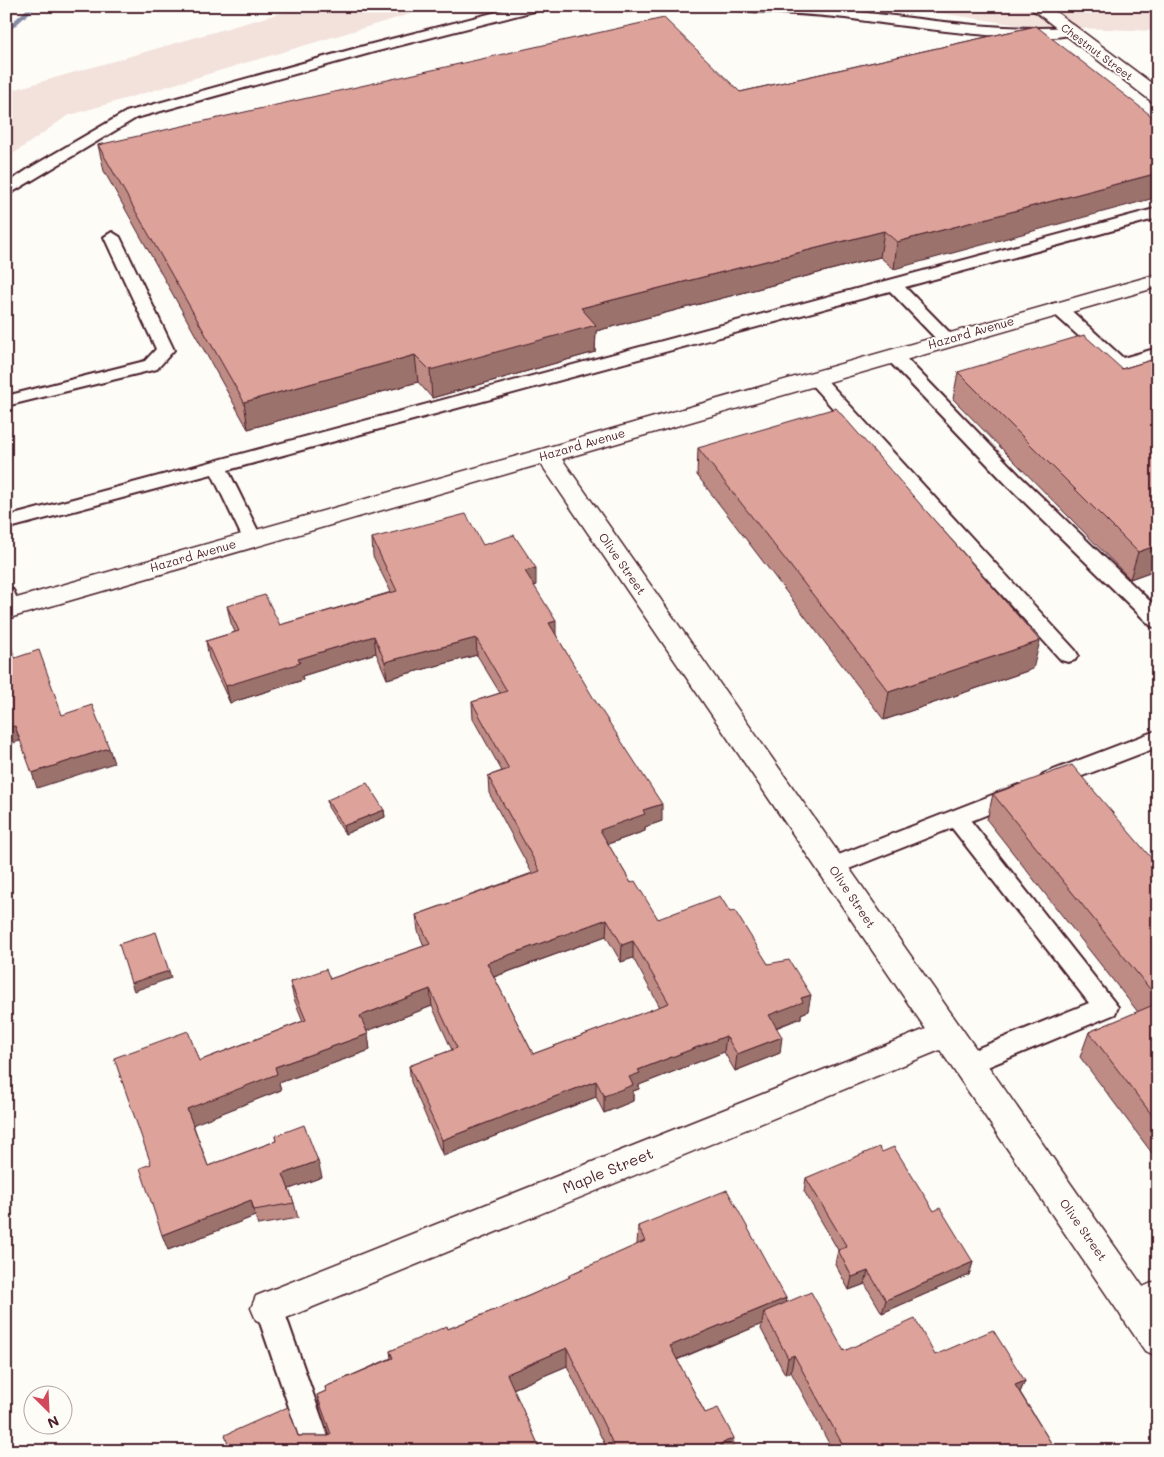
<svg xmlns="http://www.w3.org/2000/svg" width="1164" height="1457" viewBox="0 0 1164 1457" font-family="Mali,sans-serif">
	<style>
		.built { fill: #f3e1db }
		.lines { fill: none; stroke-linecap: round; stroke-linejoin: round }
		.stream { fill: #858ba5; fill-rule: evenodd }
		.service-casing { stroke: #4a1f2b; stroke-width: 4 }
		.minor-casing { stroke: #4a1f2b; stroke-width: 3 }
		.tertiary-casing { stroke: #4a1f2b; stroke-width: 3 }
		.service { fill: #fdfcf7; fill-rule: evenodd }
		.minor { fill: #fdfcf7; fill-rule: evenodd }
		.tertiary { fill: #fdfcf7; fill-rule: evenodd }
		.wall { fill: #be8c85; stroke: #4a1f2b; fill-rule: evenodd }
		.shaded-wall { fill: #9b726c; stroke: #4a1f2b }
		.building { fill: #dda39b; stroke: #4a1f2b; fill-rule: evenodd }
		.labels { text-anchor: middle; stroke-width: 4; stroke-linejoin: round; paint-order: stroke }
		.far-street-label { font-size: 11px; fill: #4a1f2b; stroke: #fdfcf7 }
		.street-label { font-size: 12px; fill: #4a1f2b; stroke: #fdfcf7 }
		.near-street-label { font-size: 15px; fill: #4a1f2b; stroke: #fdfcf7 }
	</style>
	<rect width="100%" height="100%" fill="#fdfcf7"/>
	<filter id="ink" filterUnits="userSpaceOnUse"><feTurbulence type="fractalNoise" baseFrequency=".02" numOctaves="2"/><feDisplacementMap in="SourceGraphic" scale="10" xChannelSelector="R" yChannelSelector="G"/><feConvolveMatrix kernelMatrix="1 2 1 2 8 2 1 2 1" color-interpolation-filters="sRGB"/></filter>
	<g filter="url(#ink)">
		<path class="built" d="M305,6H437L67,116L6,159V92Z
			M896,6H1158V31L1024,26Z"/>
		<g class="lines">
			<path class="stream" d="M30,6H37L6,34V28Z"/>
			<defs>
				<path id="service" d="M520,6H544L542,9L374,52L136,118L6,196V184L33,166L126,112L364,46Z
					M731,6C764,6 797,6 830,9C910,16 988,32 1069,27L1076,31C1061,50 876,22 845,18C809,14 774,13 738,10Z
					M1158,208V218L905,287L953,336L956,340L953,344H941L890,291L228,470L262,539L259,543L252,545L245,543L212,474L6,529V517Z
					M112,232L120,237L174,350L157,369L6,406V396L145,361L156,349L104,237Z
					M1058,303L1064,304L1123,358L1158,348V358L1120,369L1114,368L1052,312L1050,308L1052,304Z
					M894,351L900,352L1021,477L1158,609V628L1151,626L1007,485L888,360L885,356L888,352Z
					M815,373L821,374L1075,650L1078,655L1075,660L1068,662L1061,660L809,382L806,378L809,374Z
					M6,588L13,590L21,608L18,613L6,614Z
					M1158,730V747L1051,788L1043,786L1040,780L1043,774Z
					M1018,785L1026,787L1029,793L1026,799L971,821L1118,1007L1115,1014L968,1075L959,1072L956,1064L959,1056L1089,1003L952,828L831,876L823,873L820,867L823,861Z
					M269,1295L279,1299L283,1308L333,1451H304L255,1308L259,1299Z"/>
				<path id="minor" d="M946,1021L957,1025L962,1034L957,1043L269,1325L256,1320L251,1308L256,1296Z
					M1158,1280V1315L1136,1325L1123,1320L1118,1308L1123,1296Z"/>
				<path id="tertiary" d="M1028,6H1048L1158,88V103L1151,101Z
					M1158,274V287L562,459L1158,1308V1356L1145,1351L541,464L6,619V601Z"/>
			</defs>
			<use href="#service" class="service-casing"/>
			<use href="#minor" class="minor-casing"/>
			<use href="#tertiary" class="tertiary-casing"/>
			<use href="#service" class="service"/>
			<use href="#minor" class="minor"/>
			<use href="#tertiary" class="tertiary"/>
		</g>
		<path class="wall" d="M1036,26L894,269L880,257L596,331L595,352L432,398L418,382L248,429L104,171L98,145L740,92Z
			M1158,358V569L1130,579L953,399L958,372L1122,369Z
			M698,448L1033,669L884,720L697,475Z
			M372,538L483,545L536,585L534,586L556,635L662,821L645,827V831L608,844L631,883L658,919L730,912L768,964L808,1011L801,1014V1018L776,1028L780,1053L735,1071L724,1052L639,1085V1089L633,1091V1101L604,1113L596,1097L443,1156L411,1082L409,1066L452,1050L432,1006L367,1031L370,1050L279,1083L281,1090L193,1124L208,1166L276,1141L275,1136L322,1177L289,1189L294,1203L298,1218L258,1225L255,1216L168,1250L151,1164L199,1061L303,1021L294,999L290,982L330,979L424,946L418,931L416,915L532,873L489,793L488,776L502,771L473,719L472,702L500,693L477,655L387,679L376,653L302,676L303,680L230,703L209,658L206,641L235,632L231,623L227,606L280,625L391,592L373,556ZM606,936L621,962L633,958L660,1007L533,1054L494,977Z
			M993,794L1158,866V1161L1080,1057L1089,1032L1138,1012L987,820Z
			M327,800L384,810L385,817L345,834L328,807Z
			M882,1152L934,1211L973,1262L969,1275L882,1313L865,1284L849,1290L835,1264L838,1250L804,1191L806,1178Z
			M638,1226L786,1298L785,1303L844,1351L935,1355L1025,1381L1020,1392L1056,1451H833L791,1372L785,1374L761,1329L762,1324L677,1360L705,1413L734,1438L607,1449L567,1366L513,1389L541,1451L298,1436H329V1435L321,1412L317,1395L326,1391L325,1387L391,1358L390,1351L448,1329L531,1295L569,1278V1275L637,1245Z"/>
		<path class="shaded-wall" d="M1158,173V197L894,269L897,242Z
			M884,231L880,257L596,331L595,352L432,398L430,370L581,308Z
			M415,355L418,382L248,429L244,402Z
			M1158,545V569L1130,579L1138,552Z
			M536,568V585L525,588V571Z
			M556,621V638L549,623Z
			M374,636L376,653L302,676L303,680L230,703L226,686L298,659Z
			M476,638L477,655L387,679L385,662Z
			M1040,641L1033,669L884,720L889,692Z
			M15,726L20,741L6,745V728Z
			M109,748L114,763L37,788L32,773Z
			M662,804V821L645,827V831L599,847L600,830L643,810Z
			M384,810L385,817L345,834L343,826Z
			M607,919L606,936L488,979L487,963Z
			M633,941V958L621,962L622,945Z
			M169,971L171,978L134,991L131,983Z
			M430,989L432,1006L362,1033L360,1016Z
			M811,995L808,1011L801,1014V1018L766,1031L769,1015L801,998Z
			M368,1034L370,1050L279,1083L281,1090L192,1125L187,1109L275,1067Z
			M726,1036L724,1052L639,1085V1089L633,1091V1101L604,1113V1096L638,1070Z
			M782,1037L780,1053L735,1071L737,1054Z
			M596,1081V1097L443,1156L442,1140Z
			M318,1161L322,1177L287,1190L283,1174Z
			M251,1200L255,1216L168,1250L162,1235Z
			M973,1262L969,1275L882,1313L886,1300Z
			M868,1271L865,1284L849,1290L852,1277Z
			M786,1298L783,1316L764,1312L762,1324L668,1363L670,1346Z
			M567,1348V1366L508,1391L507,1374Z
			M794,1355L791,1372L785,1374L788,1358Z
			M1025,1381L1018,1397L1015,1385Z
			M734,1438L732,1451H719L720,1444Z"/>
		<path class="building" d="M664,18L740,92L1036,26L1158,121V173L897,242L884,231L581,308L596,325L430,370L415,355L244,402L98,145Z
			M1084,335L1122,369L1158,358V545L1138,552L958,372Z
			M836,408L1040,641L889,692L698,448Z
			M466,514L483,545L514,535L536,568L525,571L556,621L549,623L594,699L662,804L643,810L645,814L600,830L631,883L635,881L658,919L720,896L730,912L735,911L768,964L789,960L811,995L801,998L803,1002L769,1015L782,1037L737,1054L726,1036L638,1070L640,1073L629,1077L633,1085L604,1096L596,1081L442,1140L409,1066L457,1048L430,989L360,1016L368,1034L275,1067L277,1074L187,1109L208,1166L276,1141L275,1136L304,1125L318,1161L283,1174L294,1203L254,1210L251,1200L162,1235L140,1168L151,1164L114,1058L188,1031L199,1061L306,1020L290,982L326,969L330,979L430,944L416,915L540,871L488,776L509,769L472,702L507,691L476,638L385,662L374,636L298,659L300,663L226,686L206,641L239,631L227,606L265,595L280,625L397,591L372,538ZM607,919L622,945L633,941L669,1003L533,1054L487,963Z
			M12,649L15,658L39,650L62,715L92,705L109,748L32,773L15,726L6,728V651Z
			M1072,765L1158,866V999L993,794Z
			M367,783L384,810L343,826L327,800Z
			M156,932L169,971L131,983L119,944Z
			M1158,1003V1123L1089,1032Z
			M879,1147L882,1152L894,1147L934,1211L940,1208L973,1262L886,1300L868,1271L852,1277L838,1250L847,1247L806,1178Z
			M727,1190L786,1298L670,1346L705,1413L718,1408L734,1438L720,1444L723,1451H603L614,1446L567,1348L507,1374L541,1451H230L225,1435L288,1407L298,1436H329L331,1434L317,1395L326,1391L325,1387L393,1358L390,1351L447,1326L448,1329L531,1295L570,1277L569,1275L645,1241L638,1226Z
			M811,1292L844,1351L915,1319L935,1355L993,1330L1025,1381L1015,1385L1056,1451H846L794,1355L788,1358L764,1312Z"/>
	</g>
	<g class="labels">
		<g class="far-street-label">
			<text transform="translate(1097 52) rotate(37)" y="4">Chestnut Street</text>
		</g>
		<g class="street-label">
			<text transform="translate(971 333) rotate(-16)" y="4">Hazard Avenue</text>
			<text transform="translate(582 445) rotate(-16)" y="4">Hazard Avenue</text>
			<text transform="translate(193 556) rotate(-16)" y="4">Hazard Avenue</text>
			<text transform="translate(622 564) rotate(55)" y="4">Olive Street</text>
			<text transform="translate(852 897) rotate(56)" y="4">Olive Street</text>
			<text transform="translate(1083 1230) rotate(55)" y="4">Olive Street</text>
		</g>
		<g class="near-street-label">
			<text transform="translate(608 1171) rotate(-22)" y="5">Maple Street</text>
		</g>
	</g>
	<rect width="1164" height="1457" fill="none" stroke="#fdfcf7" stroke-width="25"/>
	<rect x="12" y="12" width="1139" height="1432" fill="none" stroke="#4a1f2b" stroke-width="2" filter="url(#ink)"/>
	<g transform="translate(48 1410) rotate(156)"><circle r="24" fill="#fdfcf7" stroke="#b5a4a5"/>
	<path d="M0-4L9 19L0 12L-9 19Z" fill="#d1495b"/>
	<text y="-8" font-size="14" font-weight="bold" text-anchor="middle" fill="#4a1f2b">N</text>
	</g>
</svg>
